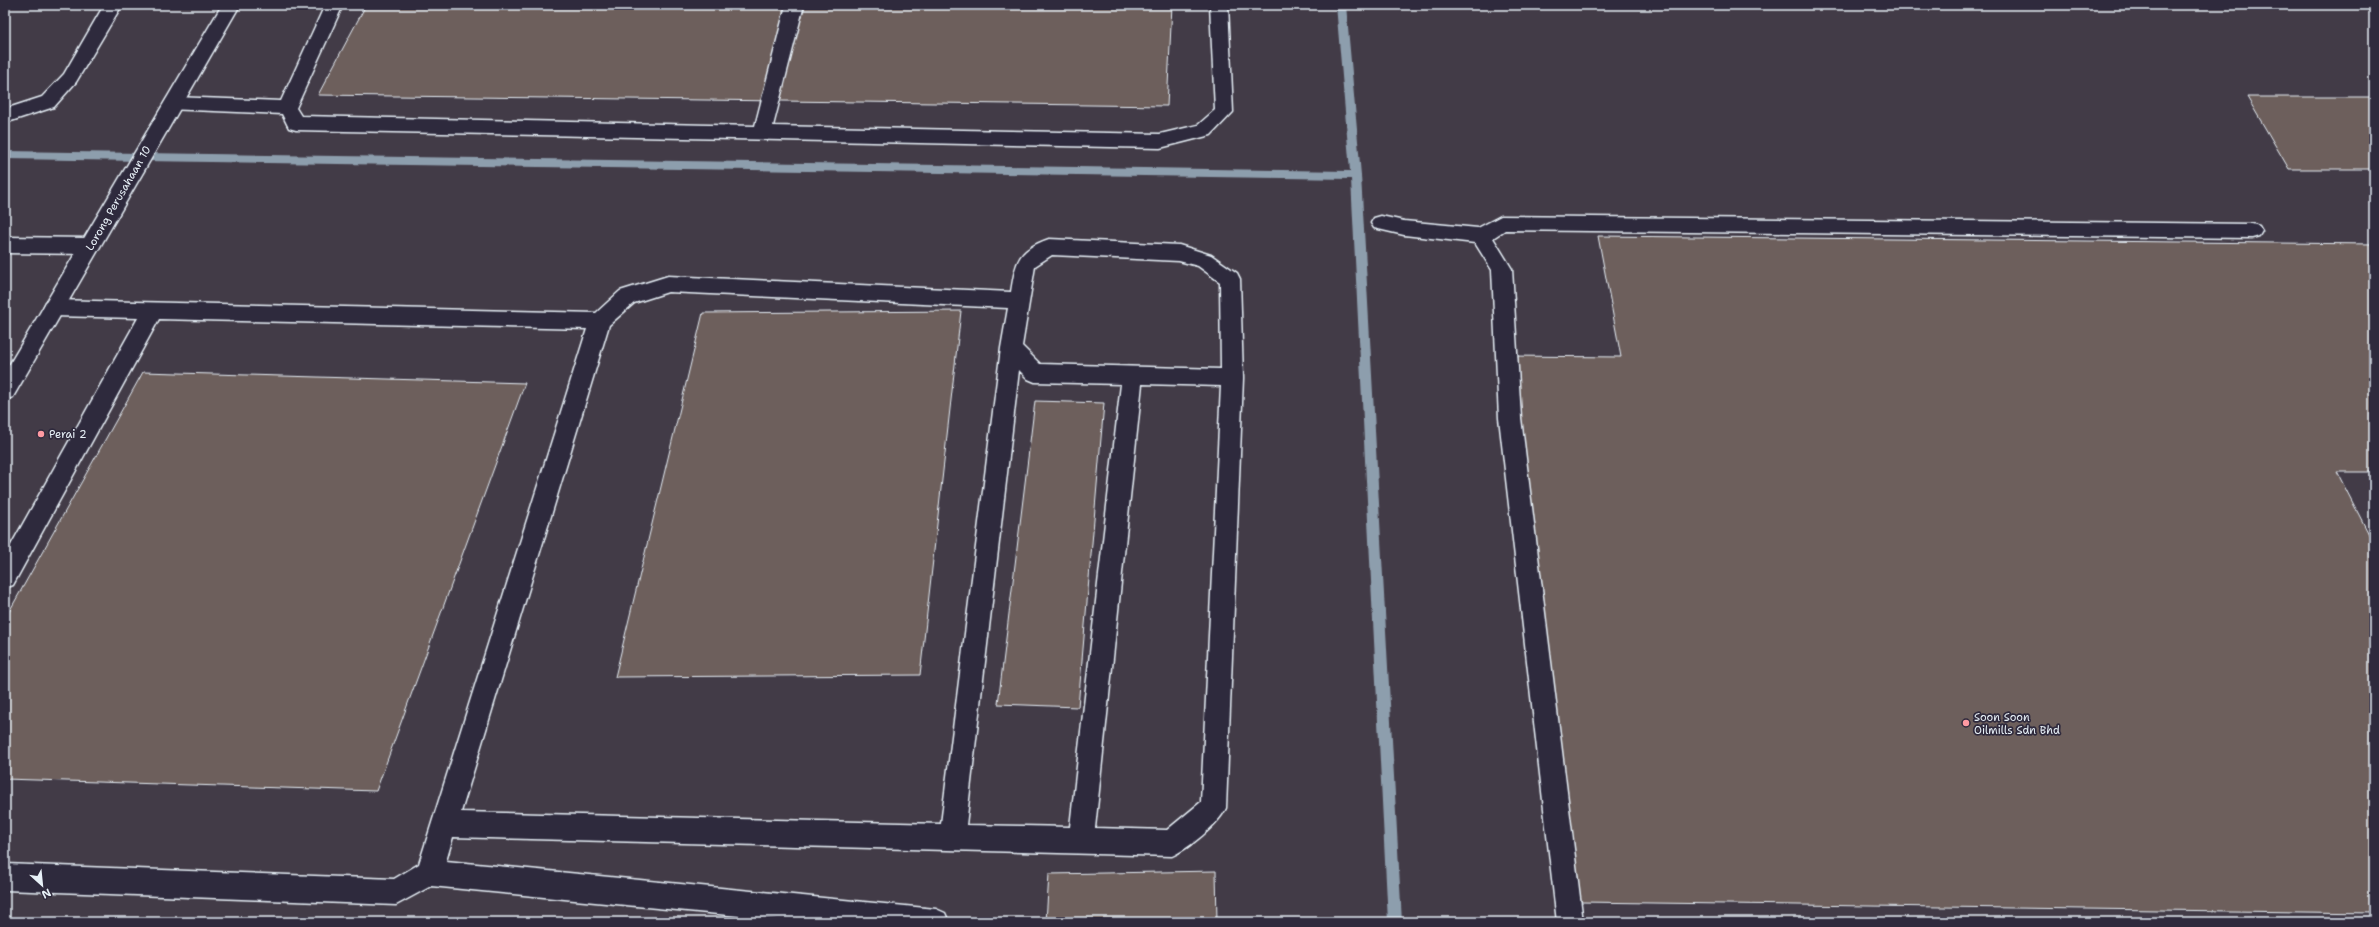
<svg xmlns="http://www.w3.org/2000/svg" width="2379" height="927" viewBox="0 0 2379 927" font-family="'Shantell Sans',sans-serif">
	<style>
		.built { fill: #423a46 }
		.lines { fill: none; stroke-linecap: round; stroke-linejoin: round }
		.stream { fill: #8d9ead; fill-rule: evenodd }
		.building { fill: #6d5e5b; stroke: #e8f1f8 }
		.service-casing { stroke: #e8f1f8; stroke-width: 3 }
		.minor-casing { stroke: #e8f1f8; stroke-width: 3 }
		.tertiary-casing { stroke: #e8f1f8; stroke-width: 3 }
		.service { fill: #2f2a3d; fill-rule: evenodd }
		.minor { fill: #2f2a3d; fill-rule: evenodd }
		.tertiary { fill: #2f2a3d; fill-rule: evenodd }
		.poi-dot { fill: #ff9aa2; stroke: #2f2a3d; stroke-width: 1.5 }
		.labels { text-anchor: middle; stroke-width: 3.5; stroke-linejoin: round; paint-order: stroke }
		.street-label { font-size: 11px; fill: #e8f1f8; stroke: #2f2a3d }
		.poi-label { font-size: 11px; fill: #e8f1f8; stroke: #2f2a3d; text-anchor: start }
	</style>
	<rect width="100%" height="100%" fill="#2f2a3d"/>
	<filter id="ink" filterUnits="userSpaceOnUse"><feTurbulence type="fractalNoise" baseFrequency=".025" numOctaves="2"/><feDisplacementMap in="SourceGraphic" scale="8" xChannelSelector="R" yChannelSelector="G"/><feConvolveMatrix kernelMatrix="1 2 1 2 8 2 1 2 1" color-interpolation-filters="sRGB"/></filter>
	<g filter="url(#ink)">
		<path class="built" d="M5,5H2374V922H5Z"/>
		<g class="lines">
			<path class="stream" d="M1336,5H1346L1361,175L1402,922H1388L1351,179L5,159V151L1350,171Z"/>
		</g>
		<path class="building" d="M366,5H1172L1167,106L318,95Z
			M2247,97H2374V169H2289Z
			M1598,236L2374,244V472H2337L2374,544V913L1581,902L1508,356L1621,357Z
			M961,311L920,675L615,677L703,313Z
			M143,372L525,383L376,791L5,779V619Z
			M1035,401L1104,403L1078,707L998,704Z
			M1216,871L1217,922H1046L1049,874Z"/>
		<g class="lines">
			<defs>
				<path id="service" d="M104,5H122L76,82L54,107L5,123V109L42,97L64,74Z
					M325,5H343L296,108L301,116L755,126L786,5H804L773,126L1160,134L1198,125L1215,110L1210,5H1228L1233,112L1211,135L1160,148L296,130L289,128L282,114L167,109L164,104L167,99L173,97L281,101Z
					M1381,216L1404,221L1478,228L1501,216L2252,224L2259,226L2262,231L2259,236L2252,238L1505,230L1493,238L1512,269L1521,418L1583,922H1557L1499,418L1492,270L1475,243L1404,235L1374,228L1371,223L1374,218Z
					M1049,239L1179,245L1211,255L1237,273L1240,279L1243,378L1226,808C1219,824 1188,849 1172,856L453,837L446,861L936,909L945,913L949,922H799L431,886L396,905L5,890V864L394,879L419,864L587,329L159,319L13,585L5,588V556L138,318L53,316L46,314L43,308L46,302L53,300L596,313L620,291L668,276L1011,292C1016,262 1017,250 1049,239ZM1052,255L1179,261L1198,266L1220,282L1221,369L1040,364L1022,346L1035,266ZM668,292L1008,308L1001,348L941,824L461,812L609,325L634,303ZM1019,370L1028,379L1035,382L1121,384L1070,827L966,825ZM1142,384L1221,386L1201,802L1167,830L1095,828Z"/>
				<path id="minor" d="M5,237L89,238L96,241L99,246L96,251L89,254L5,253Z"/>
				<path id="tertiary" d="M222,5H240L13,397L5,400V372Z"/>
			</defs>
			<use href="#service" class="service-casing"/>
			<use href="#minor" class="minor-casing"/>
			<use href="#tertiary" class="tertiary-casing"/>
			<use href="#service" class="service"/>
			<use href="#minor" class="minor"/>
			<use href="#tertiary" class="tertiary"/>
		</g>
	</g>
	<g class="poi-dot">
		<circle cx="41" cy="434" r="4"/>
		<circle cx="1966" cy="723" r="4"/>
	</g>
	<g class="labels">
		<g class="street-label">
			<text transform="translate(118 198) rotate(-60)" y="4">Lorong Perusahaan 10</text>
		</g>
		<g class="poi-label">
			<text x="49" y="438">Perai 2</text>
			<text x="1974" y="721">Soon Soon<tspan x="1974" dy="13">Oilmills Sdn Bhd</tspan></text>
		</g>
	</g>
	<rect width="2379" height="927" fill="none" stroke="#2f2a3d" stroke-width="20"/>
	<rect x="10" y="10" width="2359" height="907" fill="none" stroke="#e8f1f8" stroke-width="1.5" filter="url(#ink)"/>
	<g transform="translate(42 885) rotate(153)" stroke="#2f2a3d" stroke-width="3" paint-order="stroke">
	<path d="M0-3L7 15L0 10L-7 15Z" fill="#e8f1f8"/>
	<text y="-6" font-size="11" font-weight="bold" text-anchor="middle" fill="#e8f1f8">N</text>
	</g>
</svg>
